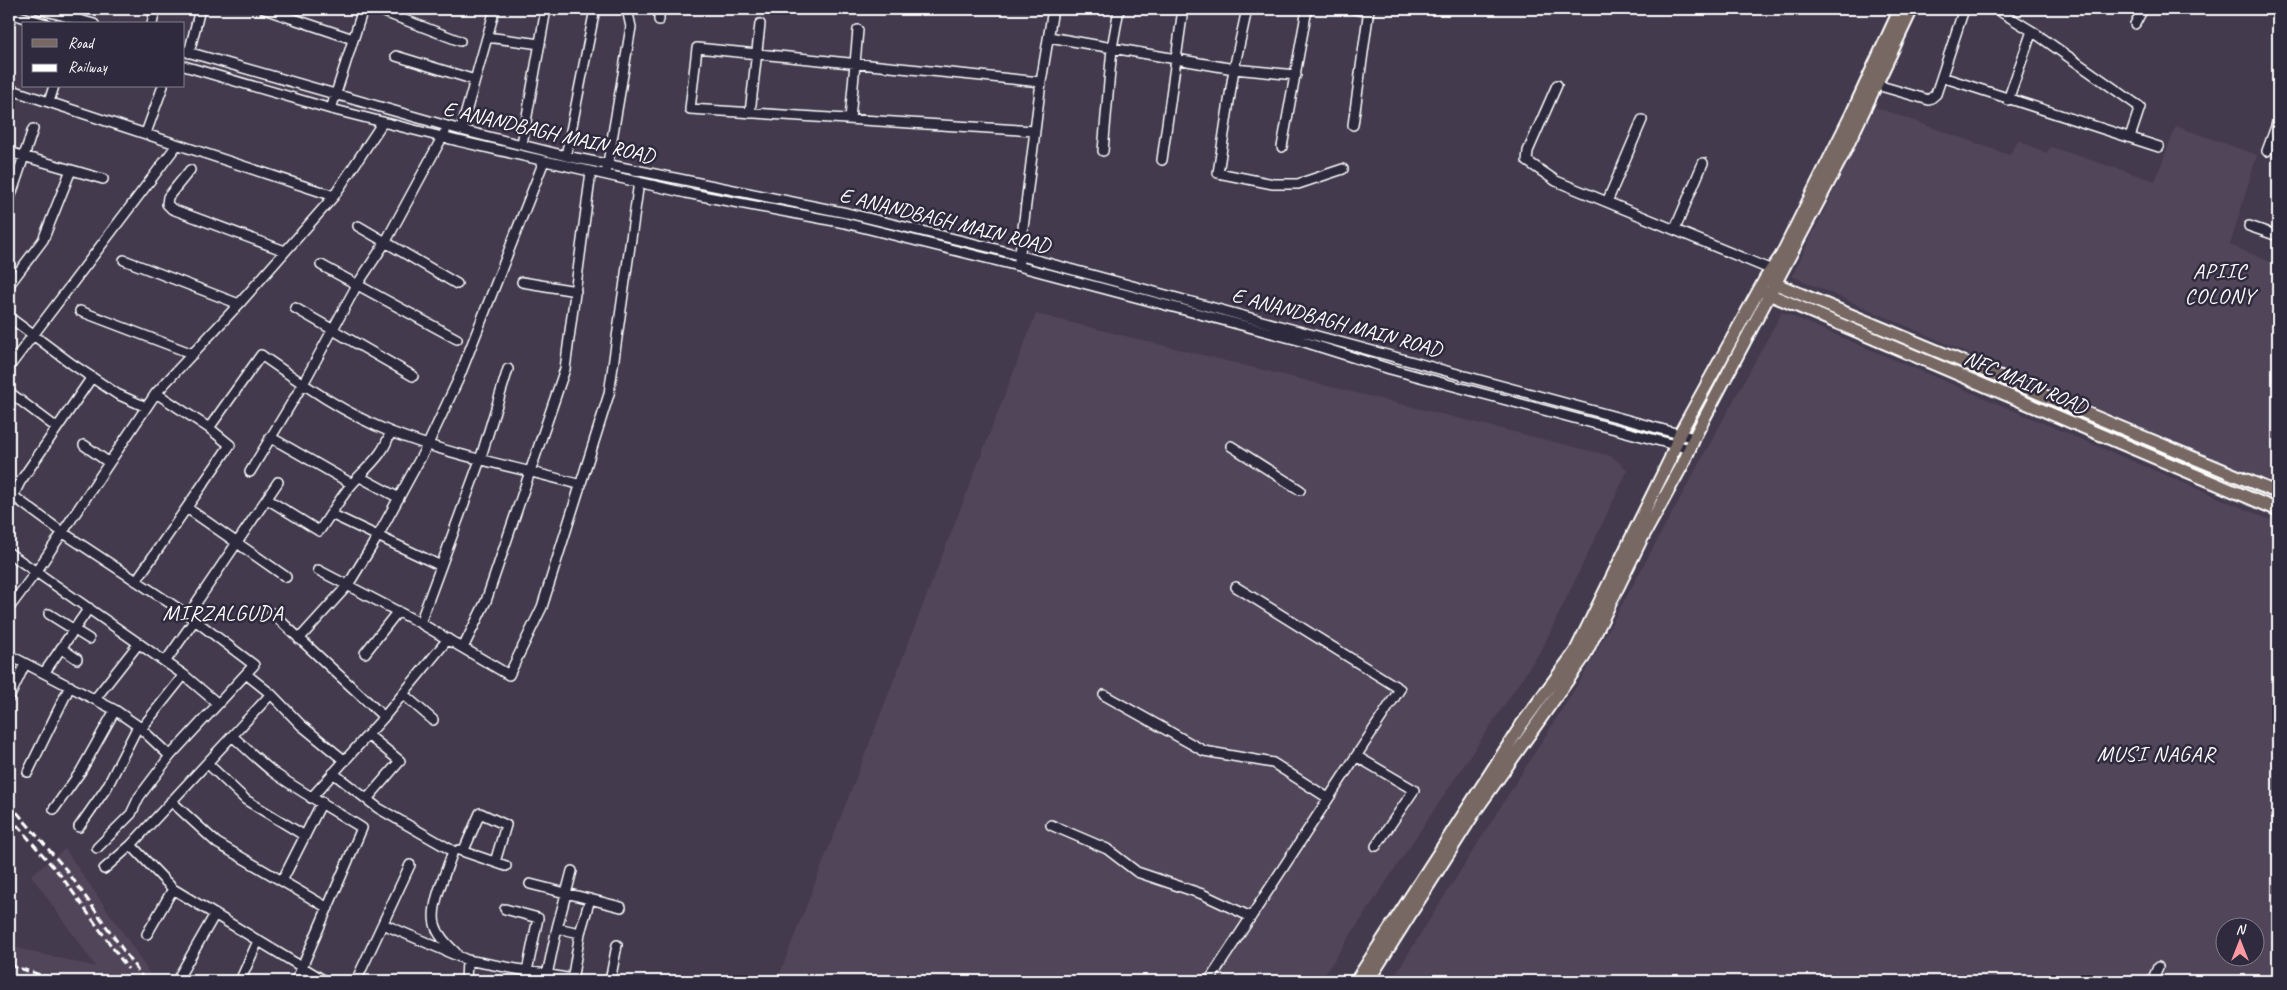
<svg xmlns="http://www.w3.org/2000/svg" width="2287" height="990" viewBox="0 0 2287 990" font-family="Caveat,sans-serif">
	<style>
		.built { fill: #51455a; fill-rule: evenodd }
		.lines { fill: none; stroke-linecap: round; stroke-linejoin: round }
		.minor-casing { stroke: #fff; stroke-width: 12 }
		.major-casing { stroke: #fff; stroke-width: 15 }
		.minor { stroke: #2f2a3d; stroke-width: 9 }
		.major { stroke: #776864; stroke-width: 11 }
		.rail { stroke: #fff; stroke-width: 3; stroke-dasharray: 8 4; stroke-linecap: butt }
		.labels { text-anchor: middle; stroke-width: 5; stroke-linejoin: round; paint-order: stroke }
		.street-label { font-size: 21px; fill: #fff; stroke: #2f2a3d }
		.neighbourhood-label { font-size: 22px; letter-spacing: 1px; fill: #fff; stroke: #2f2a3d }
	</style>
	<rect width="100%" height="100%" fill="#433a4e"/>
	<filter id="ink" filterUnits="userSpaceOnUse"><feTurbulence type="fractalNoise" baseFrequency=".02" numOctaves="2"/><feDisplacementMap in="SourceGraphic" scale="10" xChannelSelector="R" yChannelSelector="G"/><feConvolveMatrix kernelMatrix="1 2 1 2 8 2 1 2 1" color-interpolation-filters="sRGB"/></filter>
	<g filter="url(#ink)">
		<path class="built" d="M1875,107L2009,155L2018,140L2046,153L2051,147L2155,181L2176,126L2257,155L2230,245L2278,265V485L2064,395L1792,276Z
			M1782,312L2278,523V981H1391L1583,676ZM2224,928H2254V958H2224Z
			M1036,314L1611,456L1628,470L1543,647L1320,981H777Z
			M65,849L130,943L154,981L9,980V946L96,967L31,875Z"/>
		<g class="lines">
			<defs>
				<path id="minor" d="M39,9L94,24
					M264,9L353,39
					M376,9L460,41
					M1247,9L1234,69L1218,173L1273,184H1298L1343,169
					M1354,9L1368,12
					M1996,9L2032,31L2140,107L2130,137
					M9,13L46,24
					M659,20V9
					M152,24L155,9
					M2135,24L2143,9
					M487,37L540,44
					M1049,37L1234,69L1296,75
					M184,51L461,130L566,156L847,213L992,248L1694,438
					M189,53L200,9
					M396,56L475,80
					M184,66L331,109L458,141L686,193L845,223L1018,266L1298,340L1390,369L1690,449
					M1942,77L2159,147
					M1557,85L1528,151L1527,161L1556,181L1772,270
					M1877,85L1929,100L1936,94L1964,9
					M9,89L334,196
					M2008,100L2032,31
					M49,102L54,86
					M331,109L363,9
					M750,113L760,24
					M850,119L858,30
					M1353,125L1369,9
					M461,130L495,9
					M1035,131L690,109L697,48L1041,82
					M146,133L163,86
					M522,144L546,9
					M1282,147L1307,9
					M1103,151L1112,48L1119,9
					M2267,151L2278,121
					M9,152L103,179
					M566,156L595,9
					M1162,160L1183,9
					M607,169L631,27L627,9
					M190,170L168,197L167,204L172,209L285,251
					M9,201L33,129
					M1607,202L1642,120
					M358,226L457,284
					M2249,226L2278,236
					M1675,229L1703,163
					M124,260L239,304
					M1019,261L1041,82L1053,9
					M321,265L457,339
					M522,282L576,291
					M9,285L43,240L71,170
					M295,308L413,376
					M80,311L193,354
					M9,317L72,364L117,394L146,407
					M9,367L177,145
					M9,392L57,428
					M209,428L261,355C301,383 345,414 391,432C452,456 518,467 581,485
					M270,437L352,484
					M84,445L108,462
					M1231,446L1300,490
					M250,472L303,384L357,285L385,243L445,132
					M360,477L399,498
					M9,493L62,532L188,615L254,665L170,756L139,797L131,814L97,848
					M13,496L20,482L92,377
					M267,499L319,531C330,516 340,498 352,484C367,467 385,454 390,432
					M187,508L286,577
					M331,514L441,566
					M9,553L184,675L217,703
					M318,570L420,623L509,675L542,607L609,394L639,182
					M136,581L230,445L209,428L156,393
					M9,608L36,572L156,393L239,304L334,196L383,122
					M272,613L384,717
					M49,614L89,639
					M188,615L278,482
					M420,623L480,460L508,369
					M299,639L348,585L378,536L428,444L458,380L544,161
					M61,648L77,659
					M463,648L486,601L565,369L591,172
					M365,653L398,611
					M9,655L115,710L138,726L170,756
					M165,662L194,621
					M44,673L89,608
					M246,674L271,694L301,725L345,761
					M403,694L433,720
					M1104,695L1204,751L1273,763L1328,798
					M9,698L25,664
					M95,699L139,643
					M141,729L184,675
					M232,736C246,748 259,761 273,772C302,793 332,809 362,828L296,981
					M1356,756L1414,790L1376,846
					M207,763L246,800L305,836
					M28,772L70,686
					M333,773L378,808L453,851C447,870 430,905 435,924C438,936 448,945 456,953
					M311,798L384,717L448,639
					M367,799L400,761L368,735
					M171,801L217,843L328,908
					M54,809L81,771L115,710
					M1051,825L1107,849L1137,872L1202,894L1251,917
					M79,827L107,787L138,726
					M131,845L173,889L325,981
					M459,850L506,866
					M464,850L480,813L506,825L495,862
					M104,869L131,845L271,694
					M282,881L322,802
					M530,884L621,907
					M505,909L538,918L525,981
					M383,924L467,960L572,979
					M580,933L590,899
					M147,934L173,889
					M180,975L215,914
					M547,975L557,928
					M240,981L258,941
					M356,981L410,865
					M466,981L467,960
					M572,981L580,933L557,928L572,871
					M610,981L617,945
					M1209,981L1400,689L1236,587
					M2152,981L2158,967"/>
				<path id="major" d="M1769,281L2278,493
					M1764,292L2278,510
					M1356,981L1522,724L1575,652L1670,459L1680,433L1765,279L1781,256L1852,113L1900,9
					M1368,981L1476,810L1584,657L1640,542L1683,464L1697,432L1843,155L1912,9"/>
			</defs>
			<use href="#minor" class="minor-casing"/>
			<use href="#major" class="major-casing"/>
			<use href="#minor" class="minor"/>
			<use href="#major" class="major"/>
			<path class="rail" d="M9,803L68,872L145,981
				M9,816L62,877L128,969
				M9,965L60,981"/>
		</g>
	</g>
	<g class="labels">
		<g class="street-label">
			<text transform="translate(549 132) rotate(13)" y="7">E ANANDBAGH MAIN ROAD</text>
			<text transform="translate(945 220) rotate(14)" y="7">E ANANDBAGH MAIN ROAD</text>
			<text transform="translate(1337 322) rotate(15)" y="7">E ANANDBAGH MAIN ROAD</text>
			<text transform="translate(2026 382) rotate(23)" y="7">NFC MAIN ROAD</text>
		</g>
		<g class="neighbourhood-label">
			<text x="2220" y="278">APIIC<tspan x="2220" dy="25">COLONY</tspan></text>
			<text x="223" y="620">MIRZALGUDA</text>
			<text x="2156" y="761">MUSI NAGAR</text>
		</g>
	</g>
	<rect width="2287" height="990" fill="none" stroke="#2f2a3d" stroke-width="30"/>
	<rect x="15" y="15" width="2257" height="960" fill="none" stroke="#fff" stroke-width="2" filter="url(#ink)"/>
	<rect x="22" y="22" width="162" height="65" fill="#2f2a3d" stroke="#827f8b"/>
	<rect x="32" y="39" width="25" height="8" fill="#776864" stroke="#827f8b"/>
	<text x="68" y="48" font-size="15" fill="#ffffff">Road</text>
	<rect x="32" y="64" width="25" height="8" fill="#ffffff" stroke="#827f8b"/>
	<text x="68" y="72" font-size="15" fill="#ffffff">Railway</text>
	<g transform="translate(2240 942)"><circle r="24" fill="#2f2a3d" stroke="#827f8b"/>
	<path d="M0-4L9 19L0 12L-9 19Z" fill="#ff9aa2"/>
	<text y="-8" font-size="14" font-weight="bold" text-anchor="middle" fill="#ffffff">N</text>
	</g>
</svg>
